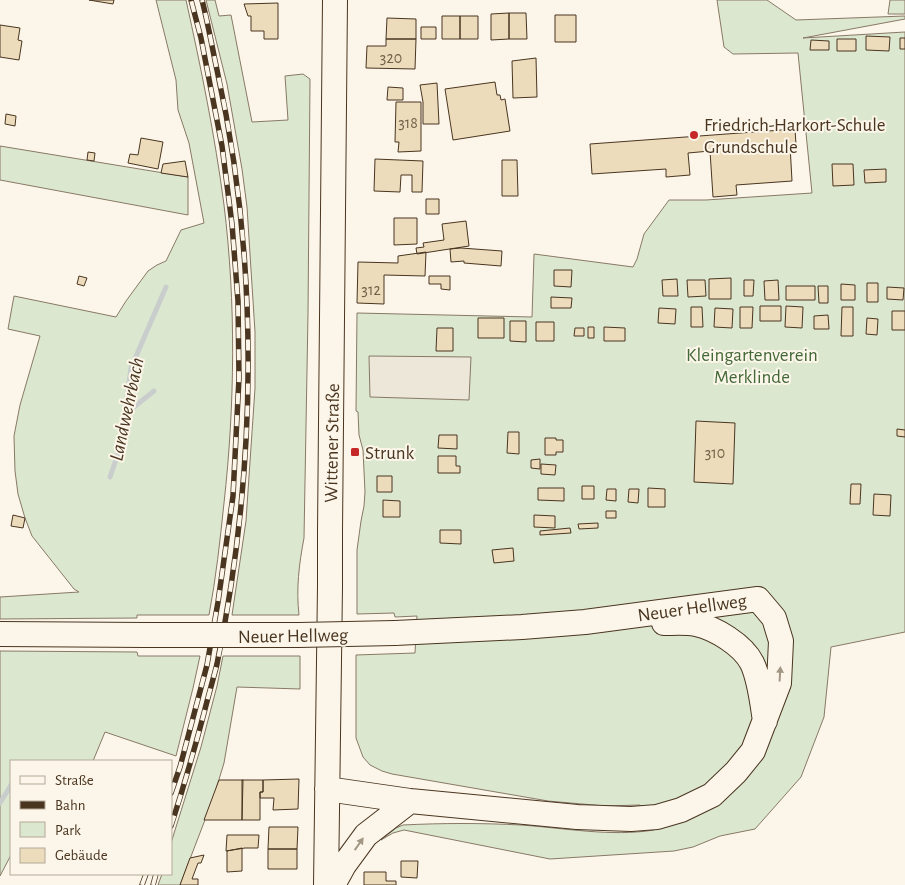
<svg xmlns="http://www.w3.org/2000/svg" width="905" height="885" viewBox="0 0 905 885" font-family="'Alegreya Sans',sans-serif">
	<style>
		.green { fill: #dce7d0; stroke: #887966 }
		.parking { fill: #ede7d9; stroke: #887966 }
		.lines { fill: none; stroke-linecap: round; stroke-linejoin: round }
		.stream { stroke: #c9cecd; stroke-width: 5 }
		.building { fill: #ecdcbc; stroke: #4a3520 }
		.major-casing { stroke: #4a3520; stroke-width: 26 }
		.major { stroke: #fbf6e9; stroke-width: 24 }
		.rail-casing { stroke: #4a3520; stroke-width: 5.5 }
		.rail { stroke: #fbf6e9; stroke-width: 4; stroke-dasharray: 11; stroke-linecap: butt }
		.major-bridge-casing { stroke: #4a3520; stroke-width: 26; stroke-linecap: butt }
		.major-bridge { stroke: #fbf6e9; stroke-width: 24 }
		.oneway { fill: #a29684 }
		.poi-dot { fill: #c62828; stroke: #fbf6e9; stroke-width: 2 }
		.labels { text-anchor: middle; stroke-width: 4; stroke-linejoin: round; paint-order: stroke }
		.number-label { font-size: 16px; fill: #725f47 }
		.poi-label { font-size: 19px; fill: #4a3520; stroke: #fbf6e9; text-anchor: start }
		.park-label { font-size: 19px; fill: #436837; stroke: #fbf6e9 }
		.street-label { font-size: 19px; fill: #4a3520; stroke: #fbf6e9 }
		.water-label { font-size: 20px; font-style: italic; fill: #4a3520; stroke: #fbf6e9 }
	</style>
	<rect width="100%" height="100%" fill="#fbf6e9"/>
	<path class="green" d="M156,0H186C201,68 215,136 224,205C236,303 235,404 224,503C220,541 216,578 209,615H137V618L0,619V597L79,592L74,589L32,536L25,518L18,494L15,471L14,436L20,405L40,336L8,329L14,296L116,317L126,301L148,271L157,265L166,261L181,230L204,223L189,143L178,110L176,80Z
		M206,0H215L219,16L231,15L252,122L288,120L285,76L303,74L310,79L308,314L304,538C299,564 296,589 299,615H232L246,521L255,388V332L247,207L242,169L227,84Z
		M717,0H767L796,20L905,16V19L803,38L905,32V632L831,647L824,717L801,777L755,829L720,836L693,847L674,851L550,859L404,830L393,833L381,840L396,828L403,825C442,823 482,823 521,825C565,828 611,837 654,830L640,805L605,806L548,801L392,774L382,771L370,765L363,757L356,738V655L415,653L417,616L395,617L394,613L357,614V550L361,521L364,506L365,492L363,450L359,435L358,412L356,411L357,313L532,317L534,254L633,267L637,259L644,234L669,200H706L812,193L798,53L733,54L724,47Z
		M890,0H905V14H888Z
		M0,146L188,177V215L0,180Z
		M0,651L137,652L138,656H200L193,688L176,756L105,732L93,761H11V855L0,876Z
		M223,656H300V689L237,687L224,763L213,799L180,885H158L162,874H171V843L201,747L217,686Z"/>
	<path class="parking" d="M369,356L471,357L469,400L370,397Z"/>
	<g class="lines">
		<path class="stream" d="M124,415L154,391
			M110,477L120,448L131,368L166,287
			M0,803L11,785"/>
	</g>
	<path class="building" d="M89,0H114L113,4Z
		M278,3V39H264V31H251V16H248L244,4Z
		M509,13H526L527,39H509Z
		M509,13V39L491,40V14Z
		M555,15H576V42H555Z
		M442,16H460V39H442Z
		M460,16H478V39H460Z
		M387,18L416,19V39H386Z
		M0,25L20,28L18,40L22,41L19,60L0,57Z
		M421,27H436V39H421Z
		M866,36L890,37L889,51L866,50Z
		M900,38H905V49H900Z
		M386,39H416L415,69L366,68L367,46H386Z
		M837,39H856V51H837Z
		M811,40L829,41V50H810Z
		M536,58L537,97L513,98L512,61Z
		M495,82L497,95H500L501,100L505,99L510,131L453,140L445,89Z
		M437,83L439,124H423V102L420,85Z
		M388,87L403,88V100H387Z
		M396,102H421V151L398,152L399,142H395Z
		M6,114L16,116L15,126L5,124Z
		M795,129L796,145H790L792,181L736,185L737,195L713,197L710,151L688,153L690,175L666,177V169L592,174L590,144Z
		M141,138L163,142L158,169L128,163L130,154L138,155Z
		M88,152L95,153L94,161L87,160Z
		M375,159L423,161L422,192H412V175H401L400,192L374,191Z
		M502,160H517L518,196H502Z
		M185,161L188,177L161,173L163,164Z
		M832,164H853L854,185L833,186Z
		M886,169V182L865,183L864,170Z
		M426,199H439V214H426Z
		M394,218H417V244L394,245Z
		M466,221L469,246L417,254L416,248L424,247L423,243L444,240L442,224Z
		M461,248L502,251L501,266L464,263V261L451,262L450,249Z
		M426,252L425,276L384,275V304L357,303L358,262L398,263V256Z
		M554,270H572L571,287L554,286Z
		M79,276L87,278L84,286L77,284Z
		M429,276H450V290L441,289V284H429Z
		M731,278V299H709V279Z
		M677,279L678,296H663L662,280Z
		M687,280H705L706,296L688,297Z
		M744,280H754L753,296H744Z
		M778,280L779,300H765L764,281Z
		M867,283H878V302H867Z
		M841,284L855,285V300H841Z
		M786,286H815V300H786Z
		M818,286H828V303H819Z
		M887,287L904,288L903,300L887,299Z
		M551,297L572,298L571,308H551Z
		M760,306H781V321H760Z
		M786,306L803,307L802,328L785,327Z
		M691,307H702L703,327H691Z
		M740,307H753L752,328H740Z
		M842,307H853V336H841Z
		M659,308L676,309L675,324L658,323Z
		M715,308L733,309L732,328L714,327Z
		M892,311H905V330H892Z
		M828,315L829,329H814V316Z
		M478,318H504V338H478Z
		M867,318L878,319L877,335L866,334Z
		M510,321H526V342L510,341Z
		M536,322H554V341H536Z
		M588,327H594V338H588Z
		M604,327L625,328V341H604Z
		M437,328H453V351H436Z
		M575,328H584V336H574Z
		M696,421L735,423L733,484L694,482Z
		M897,429L905,430V437L897,436Z
		M508,432H519V454L507,453Z
		M439,435H457V449L438,448Z
		M545,438H556V440H563V452H556V455H545Z
		M438,456H456V466H460V473H438Z
		M540,459V469L531,468V460Z
		M541,464L556,465L555,475L541,474Z
		M377,476H392V492H377Z
		M851,484H861L860,504H850Z
		M582,486H594V499H582Z
		M538,488H564V501L538,500Z
		M648,488L665,489V507H648Z
		M607,489H616V501L606,500Z
		M629,489H639L638,503L628,502Z
		M874,494L891,495L890,516L873,515Z
		M383,500L400,501V517H383Z
		M606,511H616V518H606Z
		M13,515L25,518L23,528L11,526Z
		M534,515L555,516V528L534,527Z
		M598,523V528L579,529L578,524Z
		M570,528L571,533L540,535V531Z
		M440,530H461V544L440,543Z
		M513,548L514,561L494,563L492,550Z
		M299,779L298,809L273,810L274,798H260V792H263V780Z
		M219,780H243L242,820H204Z
		M242,780H263V792H260V820H242Z
		M269,827H298L297,849H268Z
		M227,835H259L258,848H245L226,851Z
		M242,848V871L227,872V851Z
		M268,849H297V869H268Z
		M204,855L201,863H198L192,879H198V885H180L190,858Z
		M401,861H418L417,878L401,877Z
		M364,872H386V881H396V885H364Z"/>
	<g class="lines">
		<defs>
			<path id="major" d="M664,623C674,623 686,622 696,624C715,628 743,645 752,663C760,680 762,702 765,721
				M0,634L146,635
				M327,789L410,801L577,817L631,819L657,817L681,810L712,795L736,772L753,751L779,683L781,641L774,618L758,599L585,622L522,627L395,633
				M326,885L330,586V531L335,0
				M333,885L344,865L366,835L410,801"/>
		</defs>
		<use href="#major" class="major-casing"/>
		<use href="#major" class="major"/>
		<defs>
			<path id="rail" d="M171,793L180,767L207,665L218,602L233,496L239,378L238,301L232,224L222,146L201,38L191,0
				M171,826C183,789 194,751 204,713C208,697 213,680 217,664C257,469 260,265 217,70C212,47 208,23 202,0
				M142,885L146,874
				M153,885L156,874"/>
		</defs>
		<use href="#rail" class="rail-casing"/>
		<use href="#rail" class="rail"/>
		<defs>
			<path id="major-bridge" d="M146,635H299L395,633"/>
		</defs>
		<use href="#major-bridge" class="major-bridge-casing"/>
		<use href="#major-bridge" class="major-bridge"/>
	</g>
	<defs><path id="oneway-solid" d="M-6-.8H1V-3.2L6.5 0L1 3.2V.8H-6Z" transform="scale(1.25)"/></defs>
	<g class="oneway">
		<use href="#oneway-solid" transform="translate(780 674) rotate(-87)"/>
		<use href="#oneway-solid" transform="translate(359 844) rotate(-55)"/>
	</g>
	<g class="poi-dot">
		<circle cx="694" cy="135" r="5"/>
		<rect x="350" y="447" width="10" height="10" rx="2.5"/>
	</g>
	<g class="labels">
		<g class="number-label">
			<text x="391" y="63">320</text>
			<text x="408" y="128">318</text>
			<text x="371" y="295">312</text>
			<text x="715" y="458">310</text>
		</g>
		<g class="poi-label">
			<text x="704" y="131">Friedrich-Harkort-Schule<tspan x="704" dy="22">Grundschule</tspan></text>
			<text x="365" y="459">Strunk</text>
		</g>
		<g class="park-label">
			<text x="752" y="361">Kleingartenverein<tspan x="752" dy="22">Merklinde</tspan></text>
		</g>
		<g class="street-label">
			<text transform="translate(331 443) rotate(-89)" y="7">Wittener Straße</text>
			<text transform="translate(692 607) rotate(-8)" y="7">Neuer Hellweg</text>
			<text transform="translate(293 635) rotate(-1)" y="7">Neuer Hellweg</text>
		</g>
		<g class="water-label">
			<text transform="translate(126 409) rotate(-78)" y="7">Landwehrbach</text>
		</g>
	</g>
	<rect x="10" y="760" width="162" height="115" fill="#fbf6e9" stroke="#b4a999"/>
	<rect x="20" y="776" width="25" height="8" fill="#fbf6e9" stroke="#b4a999"/>
	<text x="55" y="785" font-size="15" fill="#4a3520">Straße</text>
	<rect x="20" y="801" width="25" height="8" fill="#4a3520" stroke="#b4a999"/>
	<text x="55" y="810" font-size="15" fill="#4a3520">Bahn</text>
	<rect x="20" y="822" width="25" height="15" fill="#dce7d0" stroke="#b4a999"/>
	<text x="55" y="835" font-size="15" fill="#4a3520">Park</text>
	<rect x="20" y="848" width="25" height="15" fill="#ecdcbc" stroke="#b4a999"/>
	<text x="55" y="860" font-size="15" fill="#4a3520">Gebäude</text>
</svg>
